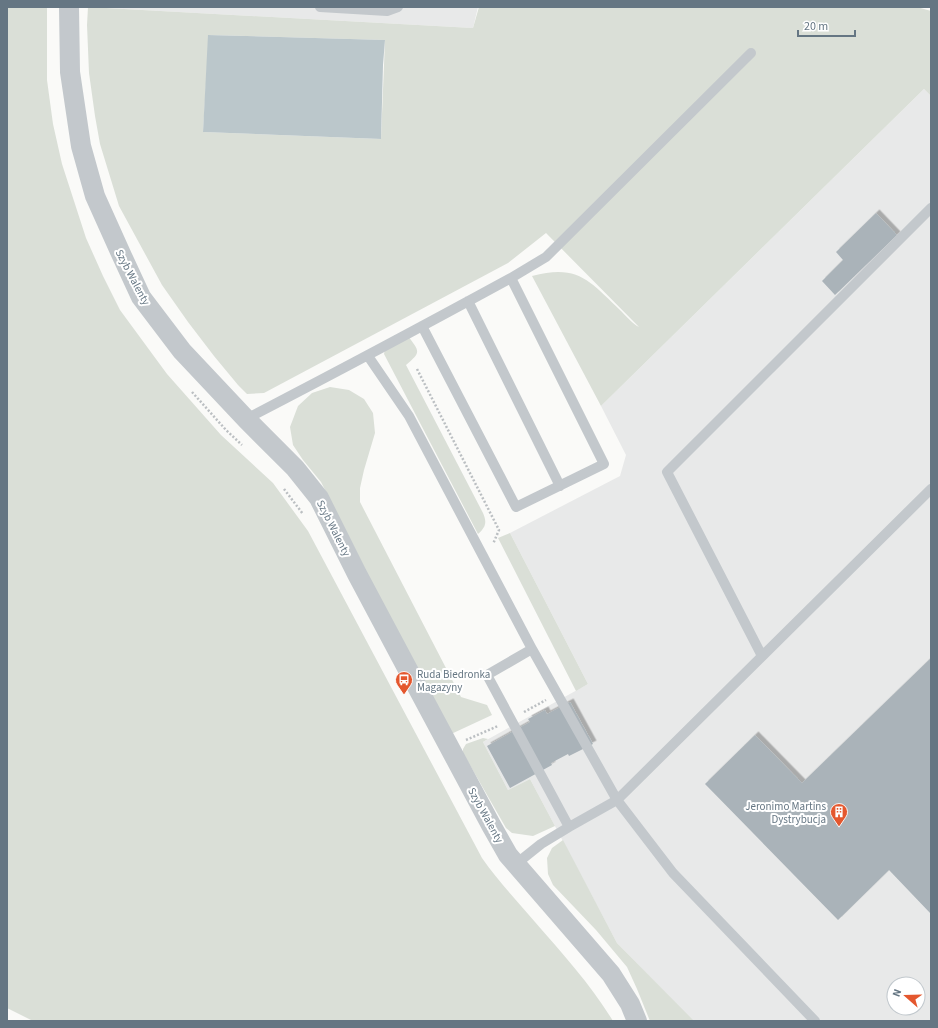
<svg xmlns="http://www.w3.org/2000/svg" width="938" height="1028" viewBox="0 0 938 1028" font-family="'Source Sans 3',sans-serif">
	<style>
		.built { fill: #e8e9e9; fill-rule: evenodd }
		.green { fill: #dadfd7; fill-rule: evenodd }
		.water { fill: #bbc7cb }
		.building { fill: #aab3b9; filter: url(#shadow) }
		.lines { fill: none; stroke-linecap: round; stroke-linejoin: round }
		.path { stroke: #bbbfc2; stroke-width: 2.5; stroke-dasharray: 2 2; stroke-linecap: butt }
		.lane { stroke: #c3c8cc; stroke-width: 10 }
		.street { stroke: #c3c8cc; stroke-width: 20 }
		.labels { text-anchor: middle; stroke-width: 4; stroke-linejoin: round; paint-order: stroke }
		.street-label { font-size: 11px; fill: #657683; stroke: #fff }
		.poi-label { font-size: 11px; fill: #657683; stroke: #fff; text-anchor: start }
	</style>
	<defs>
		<filter id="shadow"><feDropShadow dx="3.5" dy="-3.5" stdDeviation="0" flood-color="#0004"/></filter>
	</defs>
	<rect width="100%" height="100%" fill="#fafaf8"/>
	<path class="built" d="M88,7H478L473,28Z
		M924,89L931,96V1021H693L617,943L530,779L508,790L483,742L588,684L510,533L620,476L626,455L601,406ZM894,984H918V1008H894Z"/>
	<path class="green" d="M7,7H47V80L53,124L62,164L86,238L103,276L120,310L167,374L221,435L273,483L308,531L482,858C498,881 517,901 535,922C563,954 591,985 613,1021H33L7,1008Z
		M88,7L473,28L479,7H917L931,11V96L924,89L601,406L532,276C579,264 589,281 621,311C626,316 633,324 639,327L546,233L508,263L264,393L247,394L238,385L214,356L188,322L162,285L119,206L100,144L95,116L89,73L87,25ZM209,35L385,40L381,139L203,132Z
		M395,335L408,336C420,352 421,352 406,365L483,513C487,522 486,527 478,534L384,354L386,343Z
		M330,387L349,390L364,399L373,413L375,433L364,470L360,488V502L461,697L487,705L492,715L449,735L321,482L303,460L293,445L290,427L298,406L312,393Z
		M510,533L588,684L576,691L498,538Z
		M483,738L488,739L483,742L508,790L530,779L555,826L533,836L512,833L506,828L463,753V749L466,744Z
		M563,840L617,943L694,1021H650L637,989L627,967L596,930L553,885L548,874L547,858L552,848Z"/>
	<path class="water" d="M208,35L385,40L383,65L381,139L203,132Z"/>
	<path class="building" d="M876,213L897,235L835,295L822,281L843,260L836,252Z
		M931,658V914L889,870L838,920L705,784L755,735L802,783Z
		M570,702L593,744L569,756L568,754L551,763L552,765L510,788L487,746L530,722L528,719L545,710L547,714Z"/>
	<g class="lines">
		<path class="path" d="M417,369L499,530L493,544
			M192,392L226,430L242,445
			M284,489L303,514
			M524,712L546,700
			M466,740L498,726"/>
		<path class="lane" d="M320,7L387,11L398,7
			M511,278L546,257L751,53
			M468,301L560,486
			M368,356L409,416L532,649L487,675L569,827L617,800L931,489
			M246,419C335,373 423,326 511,278L604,464L516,507L422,326
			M532,649L617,800L673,873L815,1021
			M762,656L667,472L931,208
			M516,864L541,844L569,827"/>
		<path class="street" d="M69,7L70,72L81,146L95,196L122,256L141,297L182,351L246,419L295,468L319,498L357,574L415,683L491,825L508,855L611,974L630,1004L637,1021"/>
	</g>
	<defs>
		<symbol id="bus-pin" viewBox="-11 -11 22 30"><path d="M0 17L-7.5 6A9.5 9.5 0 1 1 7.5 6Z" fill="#e4572e" stroke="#fff"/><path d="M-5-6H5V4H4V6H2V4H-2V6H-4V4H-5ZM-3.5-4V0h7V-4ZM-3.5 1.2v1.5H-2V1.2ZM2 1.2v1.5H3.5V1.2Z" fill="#fff"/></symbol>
		<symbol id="building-pin" viewBox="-11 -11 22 30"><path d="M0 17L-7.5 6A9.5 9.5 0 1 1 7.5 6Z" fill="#e4572e" stroke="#fff"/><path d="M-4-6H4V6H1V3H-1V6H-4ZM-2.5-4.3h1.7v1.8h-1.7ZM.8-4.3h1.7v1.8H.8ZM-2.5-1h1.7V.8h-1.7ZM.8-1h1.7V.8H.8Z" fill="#fff"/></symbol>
	</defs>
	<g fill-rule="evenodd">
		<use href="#bus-pin" x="394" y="670" width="20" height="27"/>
		<use href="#building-pin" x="829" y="802" width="20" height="27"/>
	</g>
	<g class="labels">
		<g class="street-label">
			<text transform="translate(133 277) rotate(62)" y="4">Szyb Walenty</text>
			<text transform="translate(334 528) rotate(63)" y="4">Szyb Walenty</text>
			<text transform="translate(486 815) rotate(61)" y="4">Szyb Walenty</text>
		</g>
		<g class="poi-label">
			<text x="417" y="678">Ruda Biedronka<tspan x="417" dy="13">Magazyny</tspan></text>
			<text x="826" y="810" text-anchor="end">Jeronimo Martins<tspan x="826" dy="13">Dystrybucja</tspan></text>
		</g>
	</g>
	<rect width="938" height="1028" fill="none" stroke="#657683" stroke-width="16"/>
	<g transform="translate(906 996) rotate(290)"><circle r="19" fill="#ffffff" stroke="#c1c8cd"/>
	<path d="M0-3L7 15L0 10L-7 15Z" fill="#e4572e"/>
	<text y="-6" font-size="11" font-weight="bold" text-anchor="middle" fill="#657683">N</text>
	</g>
	<path d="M798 30v6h57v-6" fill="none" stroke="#657683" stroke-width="2"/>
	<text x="804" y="30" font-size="12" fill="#657683" stroke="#ffffff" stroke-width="3" paint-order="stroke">20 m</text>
</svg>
